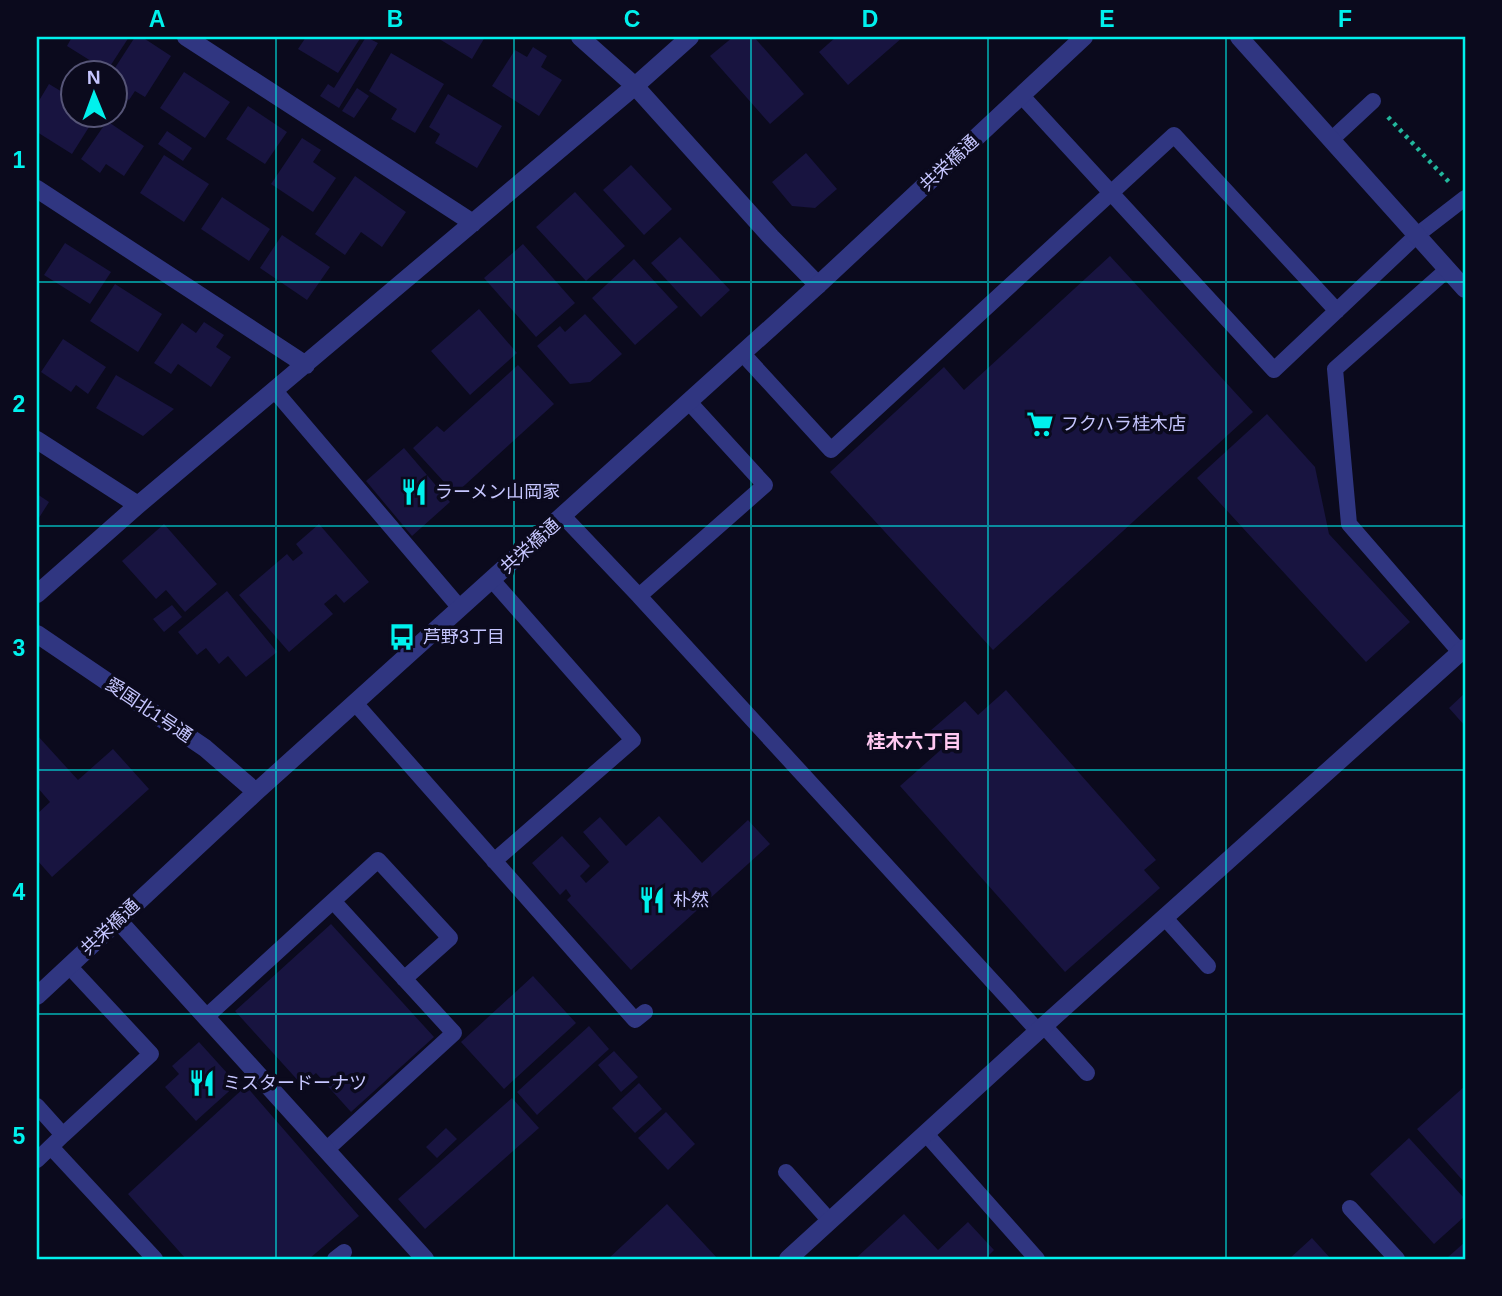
<svg xmlns="http://www.w3.org/2000/svg" width="1502" height="1296" viewBox="0 0 1502 1296" font-family="Helvetica,'Noto Sans JP',sans-serif">
	<style>
		.building { fill: #181440 }
		.lines { fill: none; stroke-linecap: round; stroke-linejoin: round }
		.path { stroke: #22b79d; stroke-width: 4.5; stroke-dasharray: 3.5 5; stroke-linecap: butt }
		.service { stroke: #303681; stroke-width: 16 }
		.minor { stroke: #303681; stroke-width: 18 }
		.tertiary { stroke: #303681; stroke-width: 18 }
		.grid { fill: none; stroke: #00f1ed; stroke-width: 2; stroke-opacity: 0.55 }
		.labels { text-anchor: middle; stroke-width: 7; stroke-linejoin: round; paint-order: stroke }
		.street-label { font-size: 18px; fill: #c6c6ff; stroke: #0b0a1d }
		.poi-label { font-size: 18px; fill: #c6c6ff; stroke: #0b0a1d; text-anchor: start }
		.neighbourhood-label { font-size: 19px; font-weight: bold; fill: #ffc8f1; stroke: #0b0a1d }
		.neatline { fill: none; stroke: #00f1ed; stroke-width: 2.5 }
		.grid-label { font-size: 23px; text-anchor: middle; font-weight: bold; fill: #00f1ed }
	</style>
	<rect width="100%" height="100%" fill="#0b0a1d"/>
	<path class="building" d="M72,37H129L107,71L67,46Z
		M135,37H142L171,56L145,97L135,91L129,100L116,91V74H111Z
		M306,37H361L338,73L298,49Z
		M366,37L378,43L339,108L320,96L328,84L334,88Z
		M436,37H485L472,59Z
		M733,37H754L804,94L770,124L710,56Z
		M836,37H903L848,85L819,52Z
		M533,47L547,56L541,67L562,80L539,116L492,86L515,50L527,57Z
		M391,53L444,84L415,133L391,119L397,109L369,91Z
		M184,72L230,102L205,138L160,108Z
		M49,84L74,99V116H96L72,154L37,132V104Z
		M357,88L369,96L354,118L342,111Z
		M448,94L502,126L477,168L435,143L440,134L429,127Z
		M248,106L287,132L265,164L226,139Z
		M107,121L144,146L124,176L106,164L100,173L81,159Z
		M167,131L192,148L183,161L158,144Z
		M302,138L321,150L313,162L336,178L313,212L271,184Z
		M806,153L837,189L815,208L792,206L772,182Z
		M164,155L209,184L184,222L140,193Z
		M631,165L672,209L644,235L603,190Z
		M355,176L406,212L382,247L361,232L345,255L315,234Z
		M575,192L625,246L586,281L536,227Z
		M222,197L270,229L249,261L201,229Z
		M282,235L330,267L307,300L260,268Z
		M680,237L730,290L701,317L651,263Z
		M65,243L111,272L90,304L44,275Z
		M523,244L575,303L536,337L484,278Z
		M1110,256L1253,412L993,650L830,472L944,367L964,390Z
		M634,259L678,307L635,345L592,298Z
		M115,284L162,314L138,352L90,321Z
		M479,309L517,353L470,395L431,351Z
		M585,314L622,354L590,382L570,384L537,346L560,326L565,332Z
		M204,322L224,335L216,347L231,357L211,387L178,364L171,374L154,363L182,323L196,333Z
		M63,339L106,367L88,394L76,385L71,392L41,372Z
		M518,365L554,404L455,494L413,448L437,426L444,432Z
		M116,375L174,409L143,436L96,408Z
		M1267,414L1315,467L1329,534L1410,622L1366,662L1197,478Z
		M404,448L450,502L412,536L366,481Z
		M37,494L49,502L37,521Z
		M164,524L217,584L185,612L166,590L156,599L122,561Z
		M319,524L369,582L344,603L336,594L324,604L333,614L289,652L239,595L287,554L293,561L303,553L296,544Z
		M227,591L277,652L246,677L228,656L219,664L206,648L197,655L178,632Z
		M172,605L182,617L164,632L153,619Z
		M1006,690L1156,860L1144,870L1160,888L1065,972L900,786L944,747L930,731L965,701L978,715Z
		M1465,693V726L1449,708Z
		M37,735L78,780L113,749L149,789L52,877L37,860V814L50,802L37,787Z
		M659,816L702,863L748,820L770,844L631,970L567,900L571,896L566,889L560,895L532,863L562,836L590,866L580,876L586,883L609,862L583,832L600,817L626,846Z
		M331,924L434,1037L351,1112L316,1073L302,1085L235,1011Z
		M533,976L576,1023L504,1089L461,1042Z
		M589,1026L609,1049L537,1115L517,1092Z
		M199,1042L237,1084L196,1121L165,1087L179,1074L172,1066Z
		M614,1051L638,1077L621,1092L598,1065Z
		M639,1083L662,1109L635,1133L612,1108Z
		M246,1086L359,1216L309,1259H186L128,1194Z
		M1465,1086V1183L1417,1129Z
		M512,1098L539,1128L425,1229L398,1199Z
		M666,1112L695,1144L668,1170L638,1138Z
		M446,1128L457,1139L437,1158L426,1147Z
		M1409,1138L1465,1199V1216L1434,1244L1370,1174Z
		M667,1204L718,1259H608Z
		M904,1214L938,1250L968,1222L994,1250L985,1259H855Z
		M1312,1238L1331,1259H1289Z
		M1465,1242V1259H1448L1447,1258Z"/>
	<g class="lines">
		<path class="path" d="M1388,117L1449,182"/>
		<path class="service" d="M1021,95L1274,370L1417,235L1465,198
			M1331,140L1373,101
			M1448,269L1335,369L1349,524L1460,652
			M743,354L831,450L1174,135L1337,311
			M275,391L460,608
			M563,516L639,596L765,485L689,402
			M492,580L633,740L494,861
			M639,596L1038,1031
			M355,703L635,1020L645,1012
			M333,901L378,860L450,938L404,979
			M1165,918L1208,966
			M206,1017L333,901L454,1033L326,1150
			M1045,1027L1087,1073
			M37,1106L63,1135L37,1160
			M926,1134L1037,1259
			M63,1135L151,1054L69,966
			M51,1147L155,1259
			M786,1172L830,1221
			M1350,1208L1397,1259
			M335,1259L344,1252"/>
		<path class="minor" d="M186,37L473,223
			M580,37L635,86L771,237L818,285
			M37,189L306,365
			M37,440L138,505
			M37,594L138,505L635,86L690,37
			M117,919L425,1259
			M788,1259L1038,1031L1465,648"/>
		<path class="tertiary" d="M1239,37L1465,289
			M37,634L205,748L256,792
			M37,996L256,792L818,285L1084,37"/>
	</g>
	<path class="grid" d="M276,37V1259M514,37V1259M751,37V1259M988,37V1259M1226,37V1259M37,282H1465M37,526H1465M37,770H1465M37,1014H1465"/>
	<defs>
		<symbol id="supermarket-bare" viewBox="-9 -9 18 18"><path d="M-6-5.5h2.5l.6 2H6L4.5 2H-2.5L-4.4-4H-6ZM-1.5 3.2a1.3 1.3 0 1 0 .1 0ZM3 3.2a1.3 1.3 0 1 0 .1 0Z" fill="#00f1ed" stroke="#0b0a1d" stroke-width="2.5" paint-order="stroke"/></symbol>
		<symbol id="restaurant-bare" viewBox="-9 -9 18 18"><path d="M-5-6h1v4h1v-4h1v4h1v-4h1v5L-1.5 .5V6h-2V.5L-5-1ZM5-6V6H3V1.5H1.5Q1.5-4 5-6Z" fill="#00f1ed" stroke="#0b0a1d" stroke-width="2.5" paint-order="stroke"/></symbol>
		<symbol id="bus-bare" viewBox="-9 -9 18 18"><path d="M-5-6H5V4H4V6H2V4H-2V6H-4V4H-5ZM-3.5-4V0h7V-4ZM-3.5 1.2v1.5H-2V1.2ZM2 1.2v1.5H3.5V1.2Z" fill="#00f1ed" stroke="#0b0a1d" stroke-width="2.5" paint-order="stroke"/></symbol>
	</defs>
	<g fill-rule="evenodd">
		<use href="#supermarket-bare" x="1021" y="405" width="38" height="38"/>
		<use href="#restaurant-bare" x="395" y="473" width="38" height="38"/>
		<use href="#bus-bare" x="383" y="618" width="38" height="38"/>
		<use href="#restaurant-bare" x="633" y="881" width="38" height="38"/>
		<use href="#restaurant-bare" x="183" y="1064" width="38" height="38"/>
	</g>
	<g class="labels">
		<g class="street-label">
			<text transform="translate(949 163) rotate(-43)" y="6">共栄橋通</text>
			<text transform="translate(530 546) rotate(-42)" y="6">共栄橋通</text>
			<text transform="translate(149 710) rotate(34)" y="6">愛国北1号通</text>
			<text transform="translate(110 927) rotate(-43)" y="6">共栄橋通</text>
		</g>
		<g class="poi-label">
			<text x="1061" y="430">フクハラ桂木店</text>
			<text x="435" y="498">ラーメン山岡家</text>
			<text x="423" y="643">芦野3丁目</text>
			<text x="673" y="906">朴然</text>
			<text x="223" y="1089">ミスタードーナツ</text>
		</g>
		<g class="neighbourhood-label">
			<text x="914" y="748">桂木六丁目</text>
		</g>
	</g>
	<rect width="1502" height="1296" fill="none" stroke="#0b0a1d" stroke-width="77"/>
	<g transform="translate(94 94) rotate(359)"><circle r="33" fill="#0b0a1d" stroke="#565577" stroke-width="2"/>
	<path d="M0-5L12 26L0 18L-12 26Z" fill="#00f1ed"/>
	<text y="-10" font-size="19" font-weight="bold" text-anchor="middle" fill="#c6c6ff">N</text>
	</g>
	<rect x="38" y="38" width="1426" height="1220" class="neatline"/>
	<g class="grid-label">
		<text x="157" y="27">A</text>
		<text x="395" y="27">B</text>
		<text x="632" y="27">C</text>
		<text x="870" y="27">D</text>
		<text x="1107" y="27">E</text>
		<text x="1345" y="27">F</text>
		<text x="19" y="168">1</text>
		<text x="19" y="412">2</text>
		<text x="19" y="656">3</text>
		<text x="19" y="900">4</text>
		<text x="19" y="1144">5</text>
	</g>
</svg>
